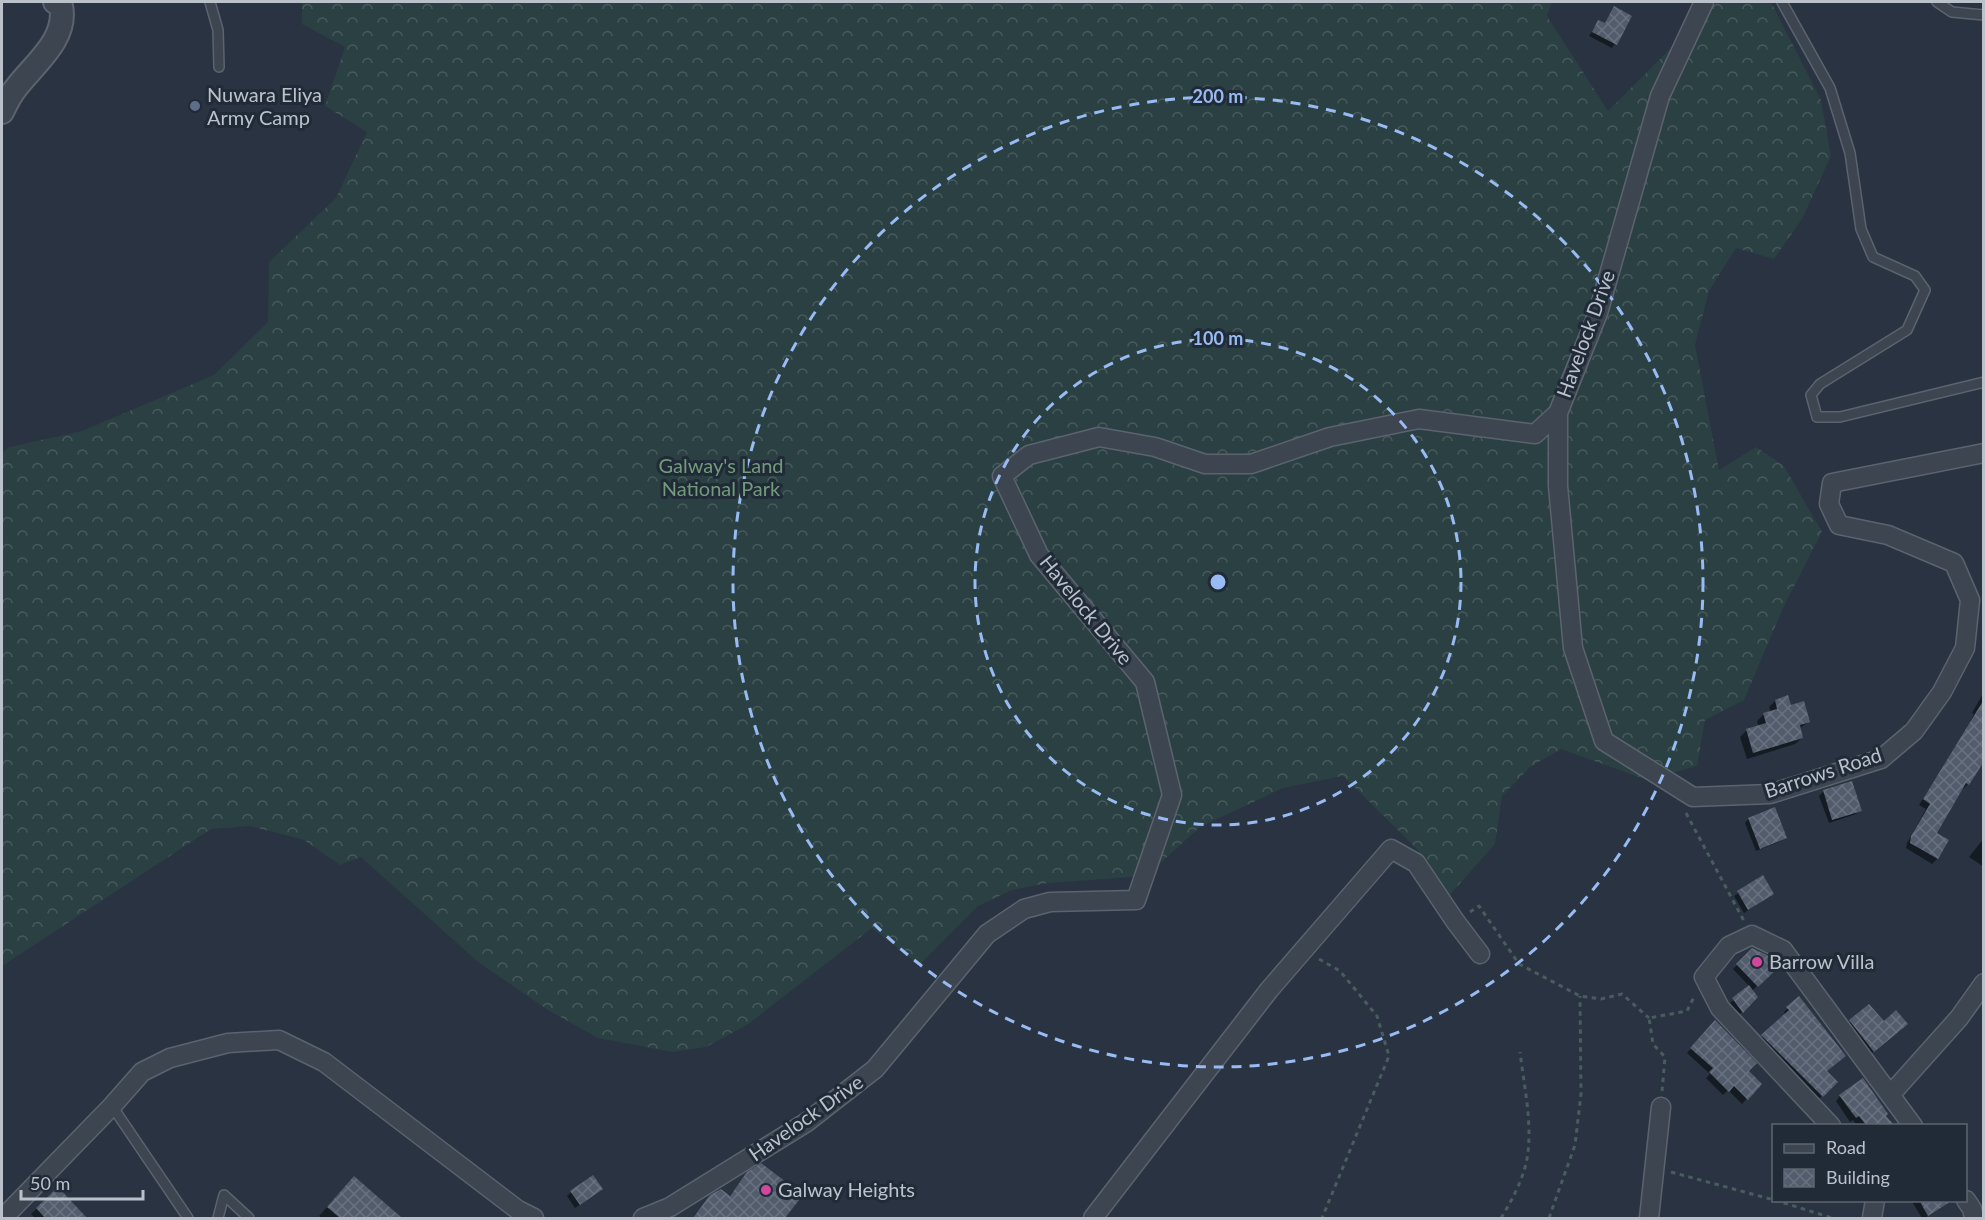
<svg xmlns="http://www.w3.org/2000/svg" width="1985" height="1220" viewBox="0 0 1985 1220" font-family="Lato,sans-serif">
	<style>
		.forest { fill: url(#forest-crowns) }
		.shadow { fill: #0007 }
		.building { fill: url(#building-cross-hatch) }
		.lines { fill: none; stroke-linecap: round; stroke-linejoin: round }
		.service-casing { stroke: #5b636f; stroke-width: 12 }
		.minor-casing { stroke: #5b636f; stroke-width: 21 }
		.tertiary-casing { stroke: #5b636f; stroke-width: 26 }
		.path { stroke: #495d5f; stroke-width: 3; stroke-dasharray: 4.5 4.5; stroke-linecap: butt }
		.service { stroke: #3d4551; stroke-width: 9 }
		.minor { stroke: #3d4551; stroke-width: 18 }
		.tertiary { stroke: #3d4551; stroke-width: 22 }
		.ring { fill: none; stroke: #97bbf2; stroke-width: 3; stroke-dasharray: 10 8 }
		.service-dot { fill: #5c6f8a; stroke: #212a37; stroke-width: 2 }
		.hotel-dot { fill: #d1479c; stroke: #212a37; stroke-width: 2 }
		.labels { text-anchor: middle; stroke-width: 6; stroke-linejoin: round; paint-order: stroke }
		.poi-label { font-size: 20px; fill: #bac1cb; stroke: #212a37; text-anchor: start }
		.street-label { font-size: 20px; fill: #bac1cb; stroke: #212a37 }
		.park-label { font-size: 20px; fill: #729b7b; stroke: #212a37 }
		.centre { fill: #97bbf2; stroke: #212a37; stroke-width: 3 }
		.ring-label { font-size: 18px; text-anchor: middle; font-weight: bold; fill: #97bbf2; stroke: #212a37; stroke-width: 6; stroke-linejoin: round; paint-order: stroke }
	</style>
	<defs>
		<pattern id="forest-crowns" width="20" height="18" patternUnits="userSpaceOnUse" patternTransform="scale(1.5)"><rect width="20" height="18" fill="#2b4042"/><path d="M2 6a3 3 0 1 1 6 0M12 15a3 3 0 1 1 6 0" fill="none" stroke="#485a5c"/></pattern>
		<pattern id="building-cross-hatch" width="8" height="8" patternUnits="userSpaceOnUse" patternTransform="scale(1.5)"><rect width="8" height="8" fill="#525c6c"/><path d="M0 0l8 8M0 8l8-8" fill="none" stroke="#697280"/></pattern>
	</defs>
	<rect width="100%" height="100%" fill="#293341"/>
	<path class="forest" d="M302,2H1552L1547,16L1608,111L1717,2H1771L1821,100L1831,156L1802,219L1774,259L1736,248L1709,291L1695,345L1719,470L1756,447L1784,466L1822,532L1783,608L1744,700L1705,720L1697,766L1647,780L1561,749L1530,767L1502,796L1495,844L1447,898L1417,849L1343,776L1283,788L1200,827L1146,876L1048,883L1012,890L978,906L919,965L872,928L747,1025L706,1047L673,1052L598,1038L548,1010L478,962L361,857L340,865L304,840L250,826L211,829L2,966V453L9,447L82,431L214,375L268,322L269,262L336,198L367,132L325,106L345,47L302,24Z"/>
	<path class="shadow" d="M1615,8L1630,17L1612,48L1589,36L1599,21L1604,24Z
		M1984,692V731L1981,732L1984,733V760L1968,784L1963,789L1961,788L1935,834L1947,841L1937,859L1932,864L1906,848L1907,843L1926,809L1919,805L1967,729L1974,714L1972,713Z
		M1775,701L1790,707L1808,722L1799,729L1802,738L1795,744L1747,759L1740,737L1746,731L1759,727L1757,721L1763,715L1771,712L1769,707Z
		M1851,782L1860,811L1856,814L1829,823L1819,796L1823,792Z
		M1748,819L1785,838L1781,841L1756,851L1745,823Z
		M1984,838V867L1969,857Z
		M1762,877L1772,894L1744,913L1734,896Z
		M1753,950L1777,966L1752,991L1756,997L1739,1015L1730,1003L1750,987L1733,969Z
		M1799,998L1825,1072L1836,1082L1818,1100L1759,1040L1786,1015L1784,1012Z
		M1869,1006L1884,1023L1899,1030L1867,1057L1844,1028Z
		M1711,1026L1747,1072L1760,1084L1742,1104L1728,1090L1723,1095L1706,1078L1710,1074L1687,1053Z
		M1840,1096L1884,1116L1892,1126H1858L1853,1120L1850,1122L1836,1101Z
		M748,1174L801,1195L783,1218H693L711,1196H729Z
		M354,1178L400,1218H322L319,1216Z
		M58,1189L84,1218H35L31,1214Z
		M601,1189L575,1208L567,1196L571,1192Z
		M1911,1200H1951L1925,1218H1922Z"/>
	<path class="building" d="M1614,6L1632,16L1617,45L1592,32L1598,20L1605,23Z
		M1788,695L1791,705L1804,701L1810,722L1800,725L1803,738L1753,753L1746,729L1766,723L1763,713L1777,709L1775,700Z
		M1983,701V763L1969,785L1966,783L1937,833L1949,840L1938,859L1910,843L1911,836L1930,804L1923,799Z
		M1852,781L1862,811L1832,820L1823,790Z
		M1775,807L1787,838L1760,849L1748,818Z
		M1763,875L1774,894L1748,910L1737,891Z
		M1752,948L1769,956L1779,967L1758,987L1736,964Z
		M1749,985L1758,997L1743,1013L1732,998Z
		M1799,996L1846,1056L1827,1071L1838,1082L1823,1097L1761,1035L1789,1010L1786,1007Z
		M1869,1004L1884,1021L1896,1010L1908,1024L1874,1052L1849,1020Z
		M1715,1020L1757,1063L1749,1071L1762,1084L1748,1100L1734,1086L1729,1092L1709,1072L1713,1068L1690,1048Z
		M1863,1078L1888,1114L1886,1116L1894,1125H1866L1859,1116L1856,1118L1839,1095Z
		M761,1163L803,1195L785,1218H693L710,1195L721,1189L730,1196L747,1172Z
		M593,1175L603,1189L580,1205L570,1191Z
		M354,1176L402,1218H340L327,1207Z
		M58,1187L87,1218H45L36,1208Z
		M1919,1200H1953L1928,1216Z"/>
	<g class="lines">
		<defs>
			<path id="service" d="M210,2L218,30L219,67
				M1782,2L1830,88L1850,153L1861,229L1873,257L1915,276L1925,290L1907,330L1820,384L1811,395L1817,417H1840L1984,382
				M1937,2L1952,12L1984,15
				M112,1106L188,1218
				M218,1218L224,1195L249,1218"/>
			<path id="minor" d="M1558,413V486L1573,648L1604,741L1693,797L1770,794L1881,759L1914,731L1942,692L1965,648L1970,600L1954,563L1888,535L1839,525L1829,504L1832,483L1984,453
				M1891,1094L1959,1018L1984,983
				M1831,1126L1720,1008L1704,977L1729,946L1752,935L1783,950L1913,1126
				M1966,1200L1972,1209L1974,1218
				M3,1218L112,1106L142,1072L170,1058L228,1043L279,1040L324,1062L518,1210L534,1218
				M643,1218L670,1207L807,1122L875,1069L987,934L1024,909L1050,902L1136,900L1172,795L1145,682L1039,555L1002,476L1029,455L1099,437L1155,447L1205,464H1251L1330,437L1419,419L1535,434L1558,413L1598,313L1660,96L1704,2
				M1093,1218L1269,990L1391,849L1416,863L1455,921L1480,954
				M1649,1218L1661,1107
				M1872,1218L1875,1200"/>
			<path id="tertiary" d="M2,112C6,104 10,95 16,88C34,64 68,39 61,6L55,2"/>
		</defs>
		<use href="#service" class="service-casing"/>
		<use href="#minor" class="minor-casing"/>
		<use href="#tertiary" class="tertiary-casing"/>
		<path class="path" d="M1686,813L1744,921
			M1470,912L1479,906L1519,964L1580,996L1601,999L1622,994L1649,1018
			M1319,959L1340,971L1377,1016L1389,1056L1322,1218
			M1662,1091L1665,1057L1653,1044L1649,1018L1687,1011L1695,995
			M1671,1172L1774,1200
			M1775,1200L1832,1218
			M1501,1218C1512,1200 1523,1180 1527,1159C1533,1125 1524,1086 1520,1052
			M1549,1218L1575,1145L1581,1094L1580,996"/>
		<use href="#service" class="service"/>
		<use href="#minor" class="minor"/>
		<use href="#tertiary" class="tertiary"/>
	</g>
	<g class="ring">
		<circle cx="1218" cy="582" r="243"/>
		<circle cx="1218" cy="582" r="485"/>
	</g>
	<circle class="service-dot" cx="195" cy="106" r="6"/>
	<g class="hotel-dot">
		<circle cx="1757" cy="962" r="6"/>
		<circle cx="766" cy="1190" r="6"/>
	</g>
	<g class="labels">
		<g class="poi-label">
			<text x="207" y="102">Nuwara Eliya<tspan x="207" dy="23">Army Camp</tspan></text>
			<text x="1769" y="969">Barrow Villa</text>
			<text x="778" y="1197">Galway Heights</text>
		</g>
		<g class="street-label">
			<text transform="translate(1586 334) rotate(-70)" y="7">Havelock Drive</text>
			<text transform="translate(1086 610) rotate(51)" y="7">Havelock Drive</text>
			<text transform="translate(1823 773) rotate(-18)" y="7">Barrows Road</text>
			<text transform="translate(806 1118) rotate(-35)" y="7">Havelock Drive</text>
		</g>
		<g class="park-label">
			<text x="721" y="473">Galway's Land<tspan x="721" dy="23">National Park</tspan></text>
		</g>
	</g>
	<circle cx="1218" cy="582" r="9" class="centre"/>
	<g class="ring-label">
		<text x="1218" y="103">200 m</text>
		<text x="1218" y="345">100 m</text>
	</g>
	<rect width="1985" height="1220" fill="none" stroke="#bac1cb" stroke-width="6"/>
	<rect x="1772" y="1124" width="195" height="78" fill="#212a37" stroke="#5e6672" stroke-width="1.5"/>
	<rect x="1784" y="1144" width="30" height="9" fill="#3d4551" stroke="#5e6672" stroke-width="1.5"/>
	<text x="1826" y="1154" font-size="18" fill="#bac1cb">Road</text>
	<rect x="1784" y="1169" width="30" height="18" fill="url(#building-cross-hatch)" stroke="#5e6672" stroke-width="1.5"/>
	<text x="1826" y="1184" font-size="18" fill="#bac1cb">Building</text>
	<path d="M21 1190v9h122v-9" fill="none" stroke="#bac1cb" stroke-width="3"/>
	<text x="30" y="1190" font-size="18" fill="#bac1cb" stroke="#212a37" stroke-width="4.5" paint-order="stroke">50 m</text>
</svg>
